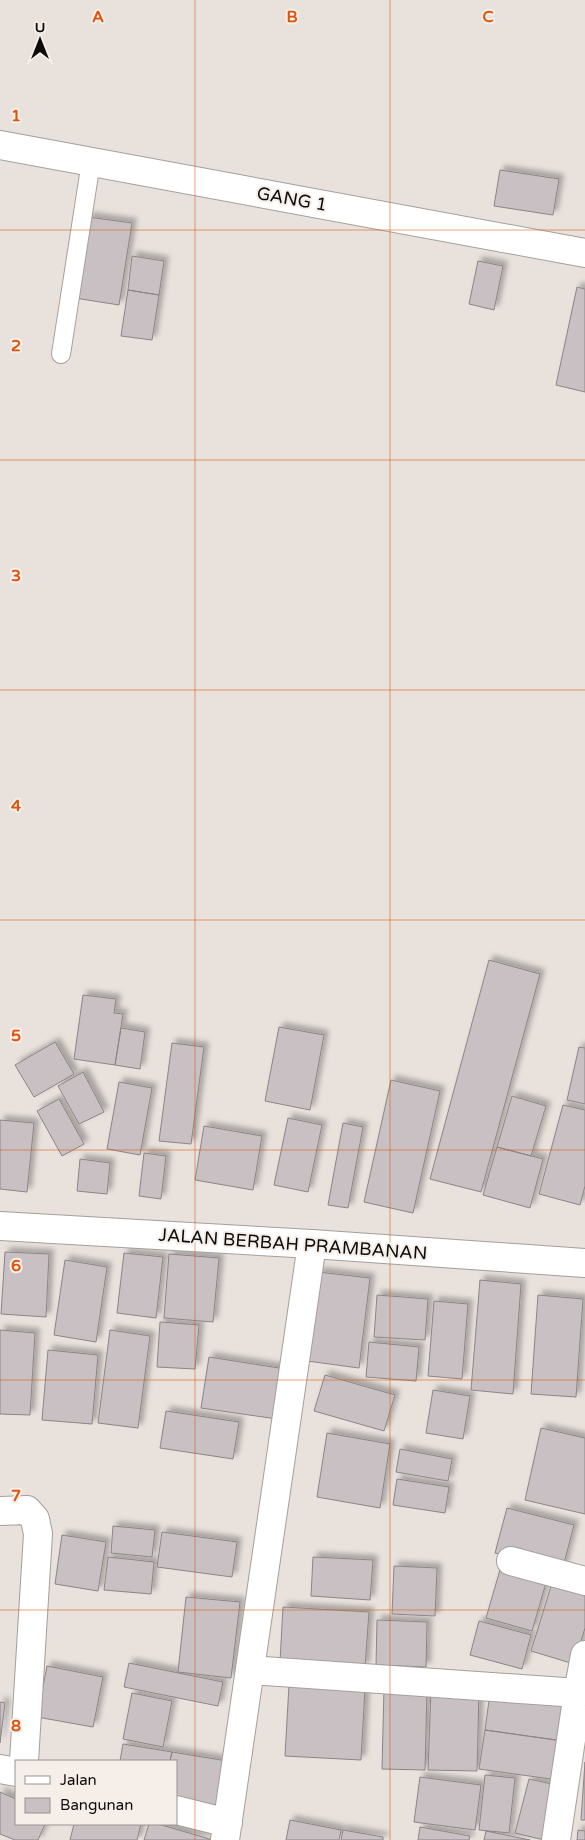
<svg xmlns="http://www.w3.org/2000/svg" width="585" height="1840" viewBox="0 0 585 1840" font-family="'Varela Round',sans-serif">
	<style>
		.building { fill: #c8c0c3; stroke: #8c8587; filter: url(#shadow) }
		.lines { fill: none; stroke-linecap: round; stroke-linejoin: round }
		.service-casing { stroke: #a59f9b; stroke-width: 20 }
		.minor-casing { stroke: #a59f9b; stroke-width: 30 }
		.secondary-casing { stroke: #a59f9b; stroke-width: 30 }
		.service { stroke: #fff; stroke-width: 18 }
		.minor { stroke: #fff; stroke-width: 28 }
		.secondary { stroke: #fff; stroke-width: 28 }
		.grid { fill: none; stroke: #dd550c; stroke-width: 1; stroke-opacity: 0.55 }
		.labels { text-anchor: middle; stroke-width: 4; stroke-linejoin: round; paint-order: stroke }
		.street-label { font-size: 18px; fill: #0e0c0b; stroke: #f5eee9 }
		.grid-label { font-size: 16px; text-anchor: middle; font-weight: bold; fill: #dd550c; stroke: #f5eee9; stroke-width: 4; stroke-linejoin: round; paint-order: stroke }
	</style>
	<defs>
		<filter id="shadow"><feDropShadow dx="4.5" dy="-4.5" stdDeviation="2.5" flood-color="#0004"/></filter>
	</defs>
	<rect width="100%" height="100%" fill="#e8e1dc"/>
	<path class="building" d="M500,170L559,179L553,215L494,206Z
		M88,217L132,223L119,305L75,298Z
		M132,256L164,261L159,295L128,290Z
		M478,261L503,266L494,310L469,304Z
		M577,287L585,289V392L556,385Z
		M128,290L159,295L152,340L121,336Z
		M489,960L540,974L481,1192L430,1179Z
		M83,995L116,999L114,1013L123,1014L115,1065L74,1059Z
		M279,1027L324,1035L310,1110L265,1101Z
		M121,1028L145,1032L140,1069L115,1065Z
		M55,1042L74,1074L34,1097L15,1065Z
		M172,1043L204,1047L191,1144L159,1141Z
		M579,1047L585,1048V1104L567,1100Z
		M83,1072L104,1112L79,1124L58,1086Z
		M391,1080L440,1091L413,1213L364,1202Z
		M119,1082L152,1088L140,1155L107,1149Z
		M512,1096L546,1106L531,1156L497,1147Z
		M59,1099L84,1144L62,1156L37,1111Z
		M563,1105L585,1110V1186L580,1205L539,1194Z
		M288,1118L322,1125L308,1192L274,1185Z
		M0,1120L34,1123L27,1192L0,1189Z
		M343,1123L363,1127L348,1208L328,1205Z
		M204,1126L262,1136L253,1190L195,1180Z
		M497,1147L543,1159L530,1208L483,1195Z
		M144,1153L166,1156L161,1199L139,1196Z
		M80,1159L110,1163L107,1194L77,1191Z
		M5,1252L49,1254L46,1317L1,1314Z
		M124,1253L163,1257L156,1318L117,1313Z
		M169,1254L219,1258L213,1322L164,1318Z
		M65,1260L107,1267L96,1342L54,1335Z
		M318,1272L370,1278L359,1368L307,1361Z
		M480,1280L521,1284L513,1394L471,1390Z
		M377,1295L428,1299L425,1340L374,1337Z
		M538,1295L583,1299L576,1397L531,1394Z
		M434,1301L468,1304L462,1379L428,1376Z
		M160,1322L199,1325L195,1369L157,1367Z
		M0,1330L35,1333L30,1415L0,1414Z
		M110,1330L150,1336L138,1428L98,1423Z
		M369,1342L419,1347L416,1381L366,1377Z
		M48,1350L98,1355L92,1424L42,1420Z
		M209,1357L285,1369L277,1419L201,1408Z
		M325,1375L395,1395L384,1431L314,1411Z
		M433,1390L470,1396L463,1439L426,1433Z
		M166,1411L239,1422L233,1459L160,1448Z
		M541,1428L585,1438V1514L525,1500Z
		M327,1433L390,1444L380,1508L317,1497Z
		M400,1449L452,1459L448,1481L396,1472Z
		M397,1479L449,1487L445,1513L393,1505Z
		M507,1508L574,1525L562,1571L495,1553Z
		M113,1526L155,1530L152,1557L111,1553Z
		M162,1532L237,1542L232,1577L157,1567Z
		M62,1535L106,1542L98,1591L55,1584Z
		M108,1557L154,1562L151,1594L104,1590Z
		M313,1557L373,1560L370,1600L311,1596Z
		M502,1563L548,1576L532,1631L486,1618Z
		M394,1566L437,1568L435,1616L392,1614Z
		M553,1580L585,1590V1628L574,1664L531,1651Z
		M186,1597L240,1602L231,1678L178,1672Z
		M283,1607L369,1612L365,1667L280,1662Z
		M377,1620L427,1622L426,1667L376,1665Z
		M479,1621L531,1635L522,1669L470,1655Z
		M129,1663L223,1682L218,1706L124,1687Z
		M47,1666L103,1677L93,1727L37,1717Z
		M289,1685L365,1688L361,1760L285,1756Z
		M384,1688L427,1690L425,1770L382,1769Z
		M431,1689L479,1691L477,1771L428,1770Z
		M132,1693L172,1701L163,1747L123,1739Z
		M490,1693L568,1703L563,1741L485,1730Z
		M0,1702L5,1703L0,1743Z
		M485,1730L563,1741L558,1780L479,1769Z
		M123,1744L172,1752L170,1761H120Z
		M172,1752L227,1761L219,1807L176,1800V1761H170Z
		M585,1762V1820H581Z
		M485,1775L515,1778L509,1833L479,1830Z
		M420,1777L481,1785L475,1830L414,1822Z
		M529,1779L561,1786L544,1840L515,1833Z
		M0,1792L16,1799V1824H45L38,1840H15L0,1834Z
		M290,1820L341,1830L339,1840H286Z
		M74,1824H141L137,1840H70Z
		M149,1824H158L213,1840H144Z
		M420,1827L470,1836L469,1840H418Z
		M343,1830L383,1837V1840H341Z
		M578,1830L585,1831V1840H577Z
		M486,1831L530,1840H484Z"/>
	<g class="lines">
		<defs>
			<path id="service" d="M61,354L91,162"/>
			<path id="minor" d="M0,145L585,253
				M0,1511L27,1510L35,1519L38,1534L24,1761
				M511,1561L585,1581
				M250,1670L578,1693L556,1840
				M578,1693L585,1655
				M0,1769L16,1772
				M176,1810L228,1823
				M225,1840L312,1244"/>
			<path id="secondary" d="M0,1226L312,1244L585,1263"/>
		</defs>
		<use href="#service" class="service-casing"/>
		<use href="#minor" class="minor-casing"/>
		<use href="#secondary" class="secondary-casing"/>
		<use href="#service" class="service"/>
		<use href="#minor" class="minor"/>
		<use href="#secondary" class="secondary"/>
	</g>
	<path class="grid" d="M195,0V1840M390,0V1840M0,230H585M0,460H585M0,690H585M0,920H585M0,1150H585M0,1380H585M0,1610H585"/>
	<g class="labels">
		<g class="street-label">
			<text transform="translate(292 199) rotate(10)" y="6">GANG 1</text>
			<text transform="translate(293 1244) rotate(4)" y="6">JALAN BERBAH PRAMBANAN</text>
		</g>
	</g>
	<g class="grid-label">
		<text x="98" y="22">A</text>
		<text x="292" y="22">B</text>
		<text x="488" y="22">C</text>
		<text x="16" y="121">1</text>
		<text x="16" y="351">2</text>
		<text x="16" y="581">3</text>
		<text x="16" y="811">4</text>
		<text x="16" y="1041">5</text>
		<text x="16" y="1271">6</text>
		<text x="16" y="1501">7</text>
		<text x="16" y="1731">8</text>
	</g>
	<rect x="15" y="1760" width="162" height="65" fill="#f5eee9" stroke="#999490"/>
	<rect x="25" y="1776" width="25" height="8" fill="#ffffff" stroke="#999490"/>
	<text x="60" y="1785" font-size="15" fill="#0e0c0b">Jalan</text>
	<rect x="25" y="1798" width="25" height="15" fill="#c8c0c3" stroke="#999490"/>
	<text x="60" y="1810" font-size="15" fill="#0e0c0b">Bangunan</text>
	<g transform="translate(40 40)" stroke="#f5eee9" stroke-width="4" paint-order="stroke">
	<path d="M0-4L9 19L0 12L-9 19Z" fill="#0e0c0b"/>
	<text y="-8" font-size="14" font-weight="bold" text-anchor="middle" fill="#0e0c0b">U</text>
	</g>
</svg>
